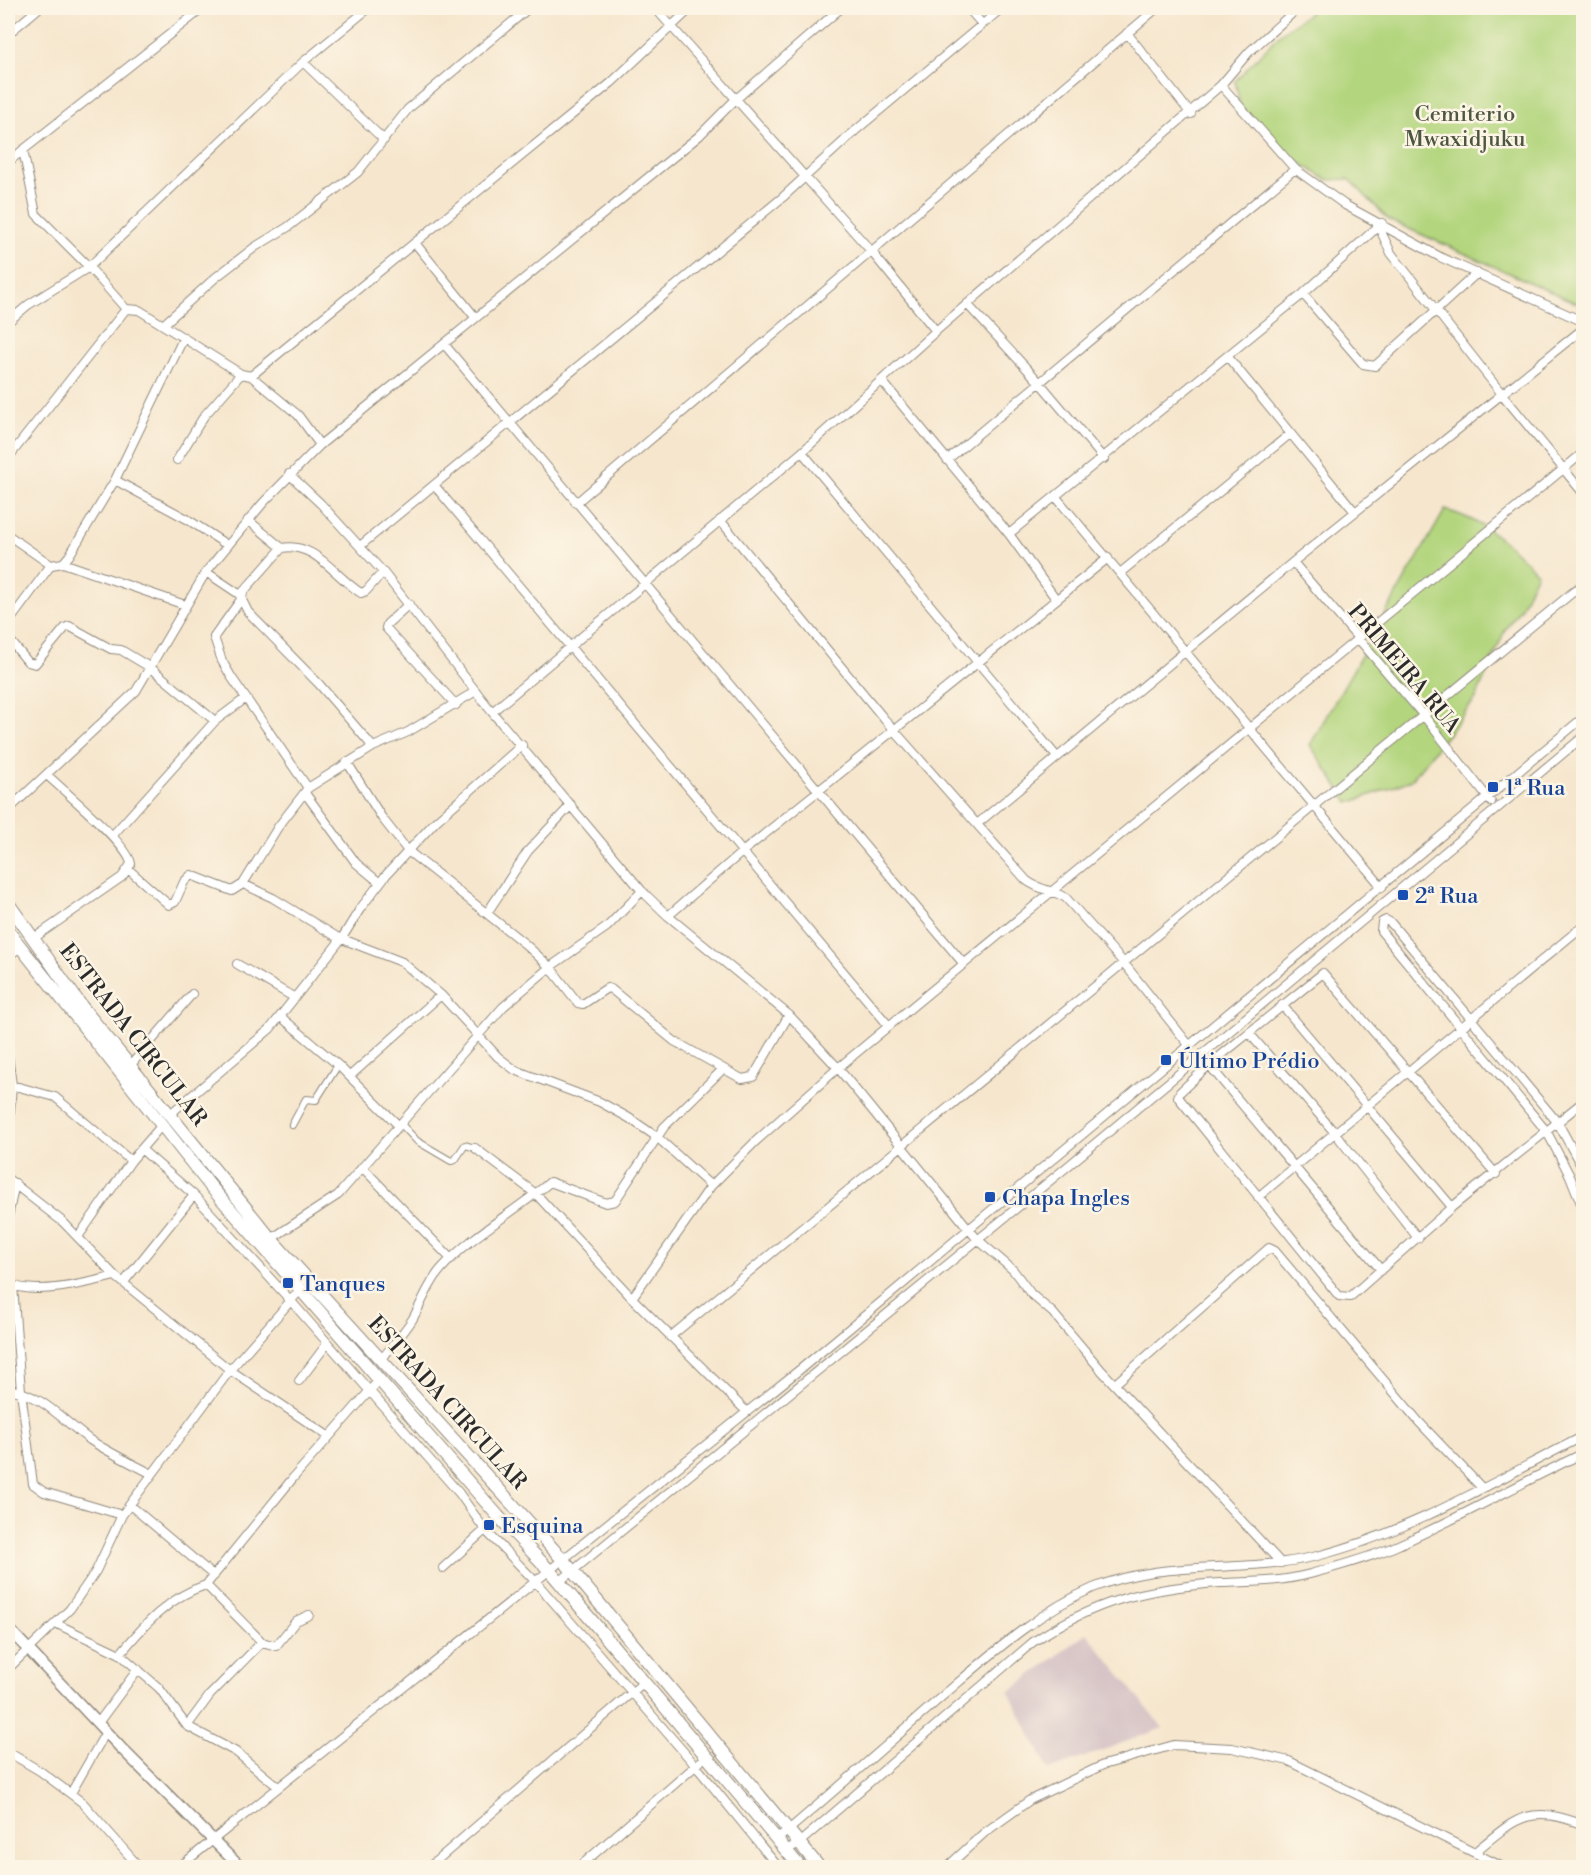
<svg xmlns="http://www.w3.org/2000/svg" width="1591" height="1875" viewBox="0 0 1591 1875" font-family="'Libre Bodoni',serif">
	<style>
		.industrial { fill: #d2bec2 }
		.green { fill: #b2d57d; stroke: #6e8054; stroke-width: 1.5 }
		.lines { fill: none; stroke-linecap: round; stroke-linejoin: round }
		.pedestrian-casing { stroke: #90887c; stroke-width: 8 }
		.minor-casing { stroke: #90887c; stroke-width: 10 }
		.tertiary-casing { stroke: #90887c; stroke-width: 13 }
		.primary-casing { stroke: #90887c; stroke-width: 14 }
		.pedestrian { stroke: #fff; stroke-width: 6 }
		.minor { stroke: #fff; stroke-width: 8 }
		.tertiary { stroke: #fff; stroke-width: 10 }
		.primary { stroke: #fff; stroke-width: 12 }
		.transit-dot { fill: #1a4fb4; stroke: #fcf5e5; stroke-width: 2 }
		.labels { text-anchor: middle; stroke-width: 5; stroke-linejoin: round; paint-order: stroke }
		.park-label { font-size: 22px; fill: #4d5640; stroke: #fcf5e5 }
		.street-label { font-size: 22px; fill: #2b2b2b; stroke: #fcf5e5 }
		.transit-label { font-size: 22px; fill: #164399; stroke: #fcf5e5; text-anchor: start }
	</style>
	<rect width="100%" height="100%" fill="#fcf5e5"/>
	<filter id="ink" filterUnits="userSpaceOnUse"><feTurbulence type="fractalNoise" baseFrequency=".0167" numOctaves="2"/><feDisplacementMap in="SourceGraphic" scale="12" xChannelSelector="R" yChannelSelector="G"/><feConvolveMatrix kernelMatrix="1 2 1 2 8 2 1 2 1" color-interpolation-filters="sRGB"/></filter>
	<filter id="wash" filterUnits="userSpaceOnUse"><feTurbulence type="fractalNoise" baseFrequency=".008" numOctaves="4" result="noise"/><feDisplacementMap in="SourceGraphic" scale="24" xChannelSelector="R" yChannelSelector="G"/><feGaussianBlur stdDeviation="1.35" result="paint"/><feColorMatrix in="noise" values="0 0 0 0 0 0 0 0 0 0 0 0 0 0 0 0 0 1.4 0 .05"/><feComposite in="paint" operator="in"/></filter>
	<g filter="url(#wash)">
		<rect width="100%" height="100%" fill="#f6e6cd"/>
		<path class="industrial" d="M1087,1633L1163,1728L1049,1770L1009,1692Z"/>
		<path class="green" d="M1316,8H1580L1584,10L1583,306L1389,220L1349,179L1327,180L1292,158L1241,109L1235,81L1280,34Z
			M1445,510C1482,519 1512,546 1537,573L1521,607L1505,630L1476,698L1411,780L1349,803L1310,745Z"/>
	</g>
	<g filter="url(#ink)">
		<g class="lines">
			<defs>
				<path id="pedestrian" d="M400,1123L417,1141L451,1161L455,1160L465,1145L475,1148
					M292,1125L306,1099L316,1100L338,1065"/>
				<path id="minor" d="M655,8L871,251L936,331
					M968,8L982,24
					M1298,8L1249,52L1221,85L1295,169L1345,205L1440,257L1584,322
					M1127,33L1191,114
					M8,34L39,8
					M303,62L384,140
					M23,150L36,214L89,267L126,309
					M8,162L203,8
					M1378,225L1391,253L1502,394L1584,328
					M415,243L475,317
					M1303,294L1363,364L1375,366L1477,273
					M967,304L1040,383L1104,459
					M126,309L139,310L241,374L251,376L298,415L320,445
					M8,322L28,305L89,267L303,62L369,8
					M164,324L215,278L255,247L288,227L358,172L408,109L529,8
					M444,344L963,963
					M1227,356L1355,512
					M251,376L611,83L691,8
					M882,381L1009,534L1056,599
					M802,452L1057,757
					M8,458L126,309
					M177,460L204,416L241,374
					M947,460L1295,169
					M289,474L321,504L383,572L492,712L642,891L668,916L789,1015L838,1068L977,1239L1013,1270L1031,1294L1053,1313L1102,1371L1281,1563
					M115,480L187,519L227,545
					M434,485L889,1026
					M1056,497L1382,887
					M576,503L1157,8
					M248,520L282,548
					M720,520L885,720L1026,880C1038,890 1053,890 1066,898L1123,962L1189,1045
					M1009,534L1303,294L1382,223
					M8,535L51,565
					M360,546L783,197L855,131L1002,8
					M1293,562L1424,716L1491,802
					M63,563L185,605
					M206,572L239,594L248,612L319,684L373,747
					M1120,573L1290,434
					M409,604L387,624L386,628L456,705
					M8,623L51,565L63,563L69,556L115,480L184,337
					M8,638L28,662L35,664L65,628L69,626L111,649L121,650L151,668L215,721
					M492,712L802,452L936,331L1221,85
					M347,762L382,818L408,851L525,944L550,967L578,1003L583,1004L607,988L611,989L674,1041L742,1079L753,1077L789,1015
					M308,788L232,678L222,661L214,637L242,598L243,592L282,548C315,541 336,578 361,593L366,591L383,572
					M305,793L356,863L380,883
					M8,810L136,691L206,572L263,503L320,445L699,136L735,100L841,8
					M977,824L1293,562L1502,394L1584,494
					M112,836L215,721L246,698
					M128,869L169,905L175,902L184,882L191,875L232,891L243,884L273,898L337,937L402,962L441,995L498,1057L515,1070L600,1102L629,1118L657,1137L711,1186
					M243,884L278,827L308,788L373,747L408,732L476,691
					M487,913L528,851L571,805
					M668,916L741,853L1108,558
					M34,938L122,877L131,864C129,845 64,791 47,775
					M8,956L21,947
					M237,964L295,998
					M1282,1005L1452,1207
					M281,1017L338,1065L398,1125
					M1249,1033L1335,1133L1418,1238
					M8,1056L12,1085L8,1136
					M1209,1065L1381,1270
					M129,1067L192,994
					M350,1076L441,995
					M8,1084L55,1097L131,1161
					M169,1115L270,1029L342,938L360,909L386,875L436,821L522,745
					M475,1148L536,1194L632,1298L747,1412
					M141,1149L194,1195L290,1300L459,1493L485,1530L535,1581L696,1766L779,1868
					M362,1167L451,1259
					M1584,1171L1558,1123L1391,923L1386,920L1382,922L1381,931L1547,1132L1570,1176L1584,1211
					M1496,1174L1323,973L1209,1065L1180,1092L1178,1097L1339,1296L1350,1297L1452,1207L1584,1101
					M8,1179L63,1222L115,1276L230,1370L328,1436
					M1258,1197L1584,925
					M8,1217L15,1183
					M78,1237L131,1161L161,1126
					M271,1239L338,1195L503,1007L550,967L607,927L642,891
					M124,1282L194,1195
					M8,1283C32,1297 88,1283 115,1276
					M13,1286L21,1391L33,1484L44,1492L122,1515
					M632,1298L711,1186L756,1141L838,1068L1584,452
					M670,1337L1584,583
					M381,1360C391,1347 403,1334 412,1320C422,1303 429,1282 442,1268C474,1233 515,1212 550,1182L606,1203L615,1201L664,1127L722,1070
					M299,1381L327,1344
					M1115,1384L1269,1248L1275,1251L1419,1422L1481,1487
					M8,1389C43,1395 62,1420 90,1440C110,1453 131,1463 152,1474
					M130,1505L214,1576
					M443,1568L485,1530
					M559,1582L1068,1166L1584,736
					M206,1585L262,1642L276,1646L296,1621L309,1615
					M57,1624L120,1654L159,1688L187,1726L236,1752L277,1786
					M120,1654C144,1625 170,1596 206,1585L293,1478L380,1379
					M8,1669L70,1609L96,1571L122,1515L230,1370L301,1289
					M98,1723L138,1669
					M187,1726L210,1695L262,1642
					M8,1752L40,1771L83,1803L140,1868
					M71,1793L106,1732
					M778,1839C832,1793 886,1746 939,1699C986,1659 1035,1613 1093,1588C1164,1558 1244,1574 1317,1556C1411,1532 1498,1479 1584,1436
					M787,1850L800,1842L1033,1642C1094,1601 1146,1588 1220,1583C1250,1582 1281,1582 1310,1574C1339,1566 1369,1558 1396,1546C1460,1518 1520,1483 1584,1453
					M1475,1852C1517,1817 1529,1804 1584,1825
					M178,1868L803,1367L1584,717
					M428,1868L644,1682
					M578,1868L700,1762
					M946,1868L984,1833L1030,1800L1103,1765L1174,1745L1232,1748L1289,1761L1505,1868"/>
				<path id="tertiary" d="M8,1628L121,1748L241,1868"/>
				<path id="primary" d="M8,903L82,1007L271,1239L564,1561L820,1868
					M8,931L211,1187L498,1516L549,1570L801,1868"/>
			</defs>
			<use href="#pedestrian" class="pedestrian-casing"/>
			<use href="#minor" class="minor-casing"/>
			<use href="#tertiary" class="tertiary-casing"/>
			<use href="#primary" class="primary-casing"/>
			<use href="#pedestrian" class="pedestrian"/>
			<use href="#minor" class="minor"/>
			<use href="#tertiary" class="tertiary"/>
			<use href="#primary" class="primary"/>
		</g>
	</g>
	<g class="transit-dot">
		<rect x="1487" y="781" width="12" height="12" rx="3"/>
		<rect x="1397" y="889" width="12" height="12" rx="3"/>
		<rect x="1160" y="1054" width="12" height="12" rx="3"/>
		<rect x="984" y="1191" width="12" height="12" rx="3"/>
		<rect x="282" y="1277" width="12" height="12" rx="3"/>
		<rect x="483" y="1519" width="12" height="12" rx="3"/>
	</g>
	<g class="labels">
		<g class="park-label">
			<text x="1465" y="121">Cemiterio<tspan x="1465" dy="25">Mwaxidjuku</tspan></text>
		</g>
		<g class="street-label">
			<text transform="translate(1405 668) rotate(50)" y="8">PRIMEIRA RUA</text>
			<text transform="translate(134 1034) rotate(52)" y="8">ESTRADA CIRCULAR</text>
			<text transform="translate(448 1402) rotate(48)" y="8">ESTRADA CIRCULAR</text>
		</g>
		<g class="transit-label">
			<text x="1505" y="795">1ª Rua</text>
			<text x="1415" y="903">2ª Rua</text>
			<text x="1178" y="1068">Último Prédio</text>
			<text x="1002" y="1205">Chapa Ingles</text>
			<text x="300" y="1291">Tanques</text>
			<text x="501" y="1533">Esquina</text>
		</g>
	</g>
	<rect width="1591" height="1875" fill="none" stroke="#fcf5e5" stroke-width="30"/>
</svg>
